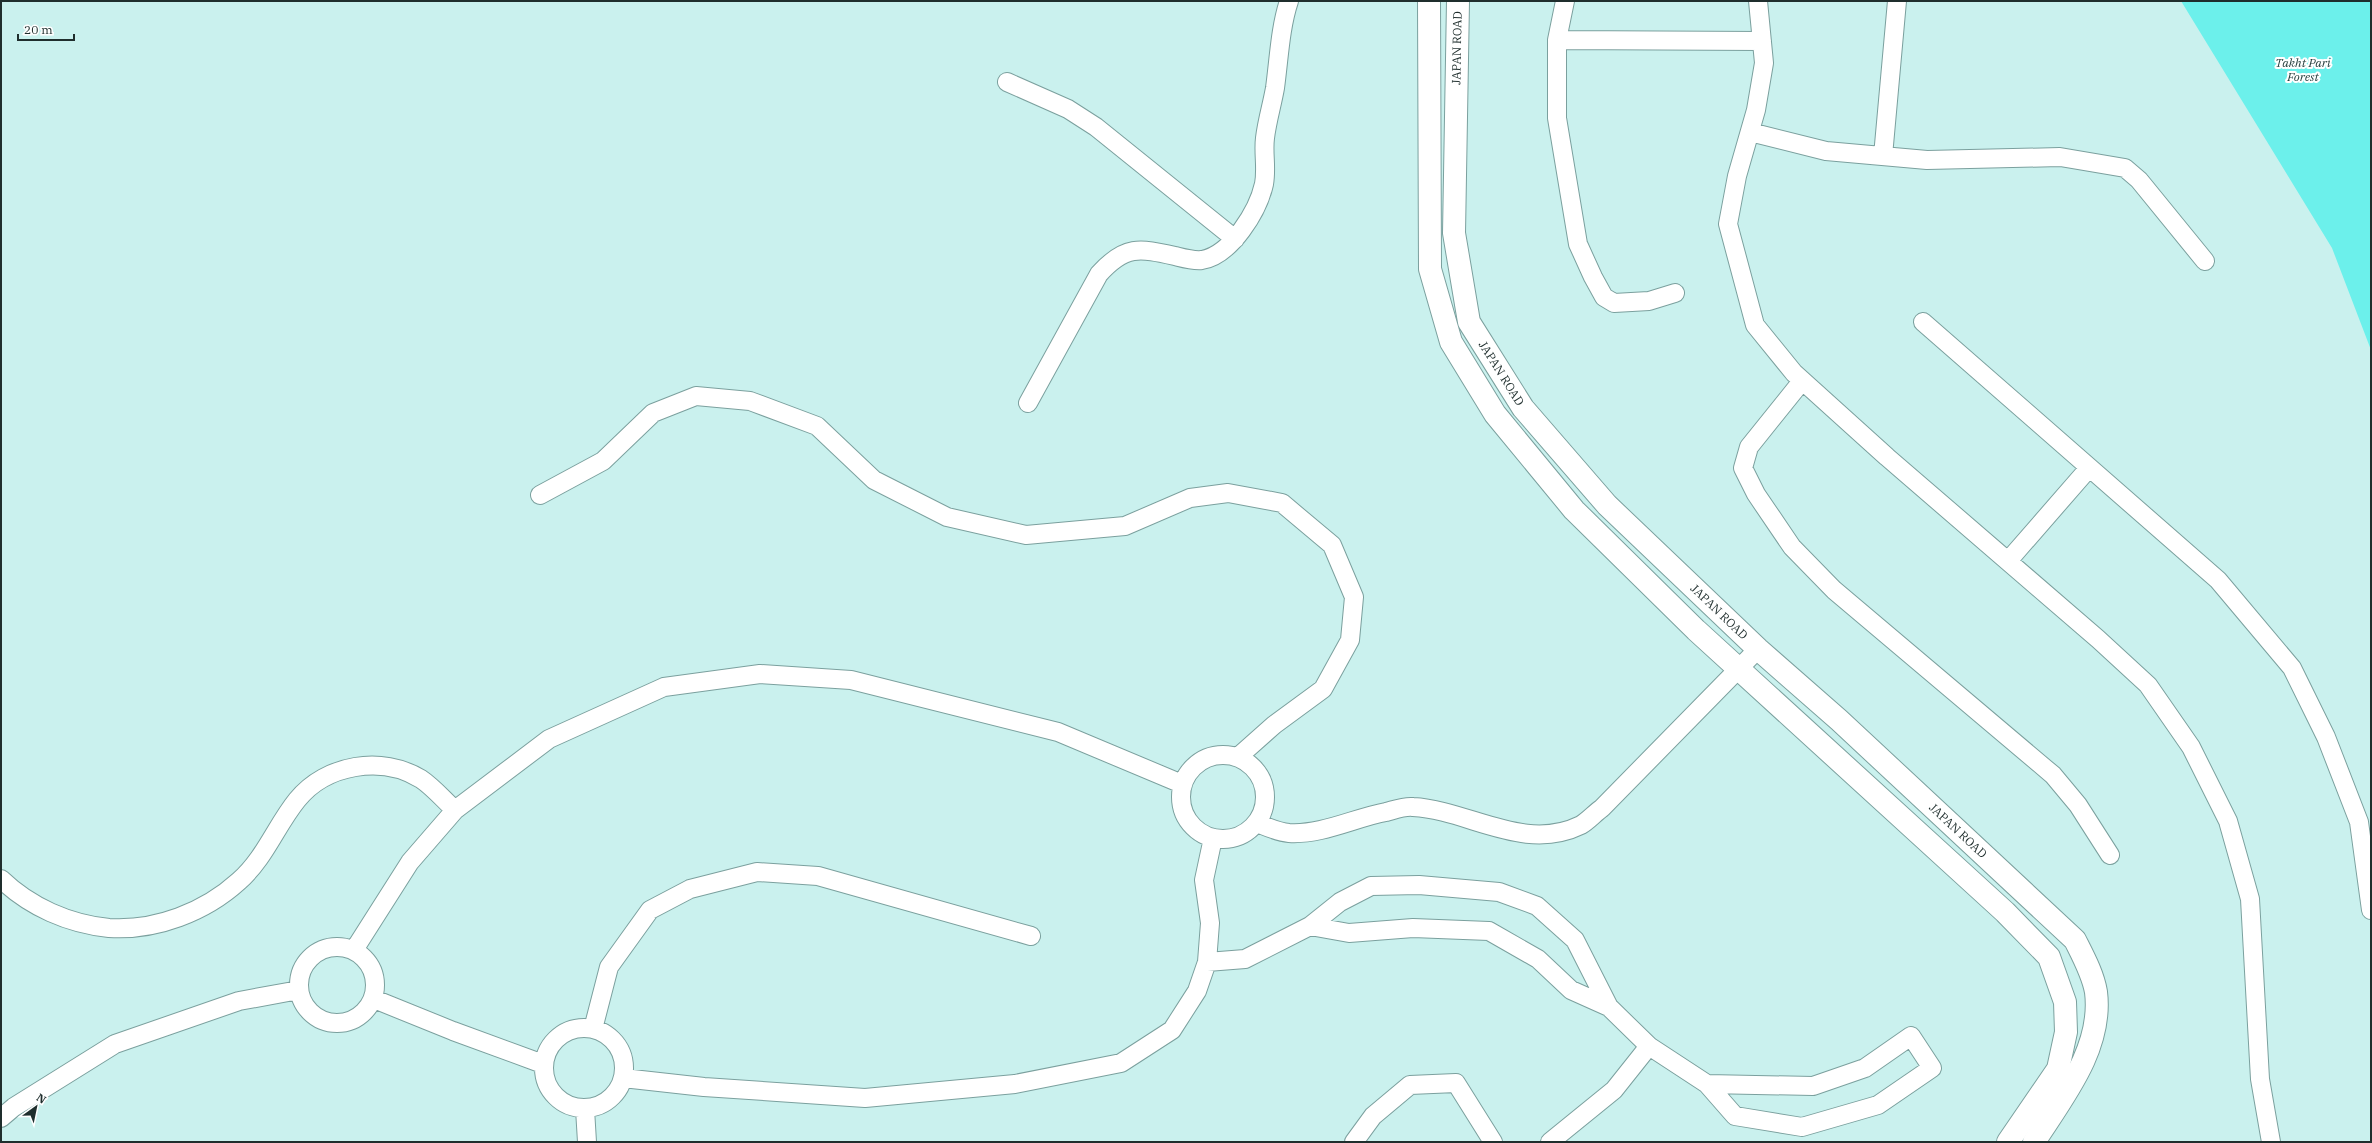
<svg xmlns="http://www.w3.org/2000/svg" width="2372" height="1143" viewBox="0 0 2372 1143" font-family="'IBM Plex Serif',serif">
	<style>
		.green { fill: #6cf0eb }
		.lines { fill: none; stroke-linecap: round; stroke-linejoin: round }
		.minor-casing { stroke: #7ba09e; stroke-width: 20 }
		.major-casing { stroke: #7ba09e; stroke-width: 24 }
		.minor { stroke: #fff; stroke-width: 18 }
		.major { stroke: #fff; stroke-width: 22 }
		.labels { text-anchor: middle; stroke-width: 4; stroke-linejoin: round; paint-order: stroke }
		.street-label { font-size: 12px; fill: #1f2e2d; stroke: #fff }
		.park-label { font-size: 12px; font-style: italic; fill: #263f3e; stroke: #fff }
	</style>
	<rect width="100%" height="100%" fill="#caf1ee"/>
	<path class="green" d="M2181,1H2371V350L2332,248Z"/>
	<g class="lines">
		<defs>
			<path id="minor" d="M1565,1L1557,40V118L1578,244L1593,277L1604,297L1614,303L1649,301L1675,293
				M1758,1L1764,63L1756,110L1737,176L1728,224L1755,325L1794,373L1887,457L2098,639L2148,685L2191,747L2228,821L2250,899L2260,1079L2271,1142
				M1557,40L1762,41
				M1007,82L1068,109L1096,127L1235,239
				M1750,132L1826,151L1927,160L2060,157L2125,168L2139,180L2205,261
				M1883,156L1897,1
				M1923,322L2218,580L2292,668L2326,737L2359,822L2371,910
				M1802,381L1749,447L1743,468L1756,494L1792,547L1834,590L2053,775L2078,805L2110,855
				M1028,403L1099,274C1125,245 1139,248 1175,256C1183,258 1193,261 1202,260C1231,255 1258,211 1264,184C1267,168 1263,153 1265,138C1267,121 1272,105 1275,88C1279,59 1280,28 1289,1
				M540,495L603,461L653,413L696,396L750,401L817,426L874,480L947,517L1026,535L1125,526L1190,498L1228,493L1282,503L1332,545L1354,597L1350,640L1323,689L1274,725L1238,757
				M2008,561L2089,468
				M1181 797a42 42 0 1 1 84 0a42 42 0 1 1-84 0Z
				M1257,823C1267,827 1278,832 1289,833C1322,835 1354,818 1386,812C1394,810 1404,806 1413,807C1469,810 1524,853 1581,825C1588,821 1595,813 1602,808L1758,649
				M1,879C30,907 69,924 109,928C156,931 205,912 239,881C265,858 276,826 297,800C326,764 382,755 421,779C433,787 444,800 455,810
				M1310,926L1349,933L1413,928L1489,931L1538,959L1571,990L1609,1007
				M299 985a38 38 0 1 1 76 0a38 38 0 1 1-76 0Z
				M354,950L410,862L455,810L549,739L664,687L760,674L851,680L1058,732L1182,784
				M1207,962L1245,959L1310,926L1340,902L1371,886L1419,885L1499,892L1537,906L1575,940L1609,1007L1649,1046L1707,1084L1735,1116L1802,1127L1878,1105L1932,1068L1911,1036L1865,1068L1813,1086L1707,1084
				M374,999L453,1031L543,1064
				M544 1068a40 40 0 1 1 80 0a40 40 0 1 1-80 0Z
				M593,1029L609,967L650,910L690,889L757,872L818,876L1031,936
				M623,1078L704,1087L865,1098L1015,1084L1121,1063L1172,1030L1197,991L1207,962L1210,923L1204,880L1213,838
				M585,1109L587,1142
				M1,1118L14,1107L115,1044L239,1001L299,990
				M1354,1142L1373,1116L1410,1085L1456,1083L1493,1142
				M1550,1142L1614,1090L1649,1046"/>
			<g id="major">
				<path d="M1429,1L1430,269L1451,342L1495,414L1574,510L1696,630L2005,912L2049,957L2065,1002L2066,1032L2058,1069L2008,1142"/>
				<path id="s1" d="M1458,1L1454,233L1469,322L1523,408L1607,505L1758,649L1839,720L2075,940C2083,956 2093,974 2096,992C2103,1048 2063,1097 2034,1142"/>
			</g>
		</defs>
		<use href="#minor" class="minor-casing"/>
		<use href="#major" class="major-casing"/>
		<use href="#minor" class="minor"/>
		<use href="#major" class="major"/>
	</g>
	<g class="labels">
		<g class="street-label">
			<text transform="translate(1457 48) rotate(-89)" y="4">JAPAN ROAD</text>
			<text dy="4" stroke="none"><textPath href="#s1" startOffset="383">JAPAN ROAD</textPath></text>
			<text dy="4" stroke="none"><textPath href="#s1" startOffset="707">JAPAN ROAD</textPath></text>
			<text dy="4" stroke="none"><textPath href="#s1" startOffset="1031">JAPAN ROAD</textPath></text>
		</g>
		<g class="park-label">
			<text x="2303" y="67">Takht Pari<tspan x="2303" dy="14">Forest</tspan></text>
		</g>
	</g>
	<rect width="2372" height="1143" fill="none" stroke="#1f2e2d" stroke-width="4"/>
	<g transform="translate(36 1107) rotate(33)" stroke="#ffffff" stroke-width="3" paint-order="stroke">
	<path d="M0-3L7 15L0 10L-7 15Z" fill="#1f2e2d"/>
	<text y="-6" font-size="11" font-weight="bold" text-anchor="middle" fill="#1f2e2d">N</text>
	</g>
	<path d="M18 34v6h56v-6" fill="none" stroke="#1f2e2d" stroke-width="2"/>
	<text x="24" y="34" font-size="12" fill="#1f2e2d" stroke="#ffffff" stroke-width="3" paint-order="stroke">20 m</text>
</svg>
